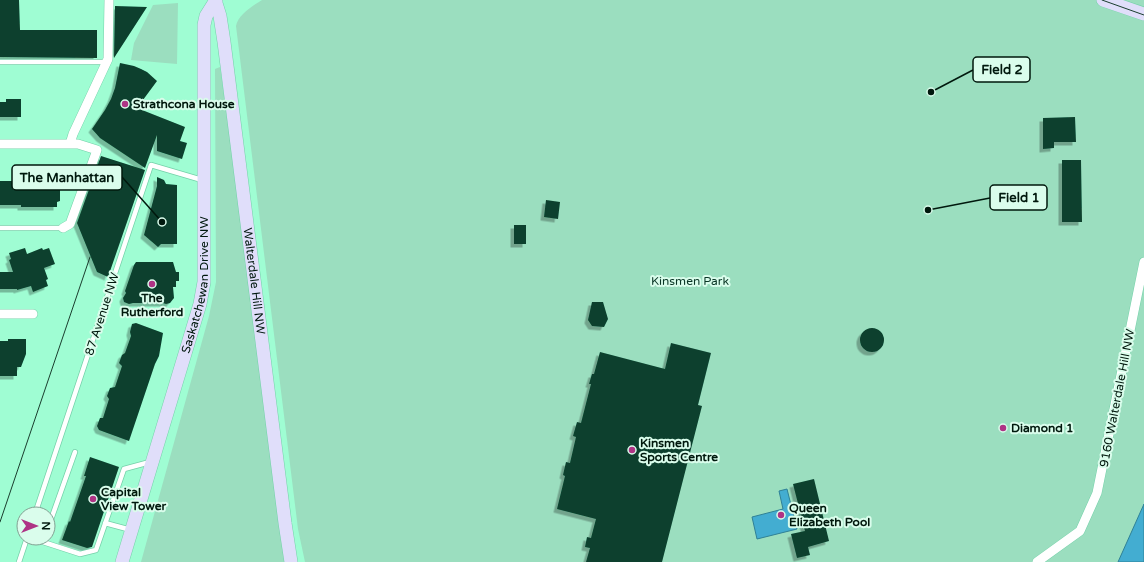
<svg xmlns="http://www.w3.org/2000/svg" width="1144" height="562" viewBox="0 0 1144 562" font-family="'Varela Round',sans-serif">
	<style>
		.green { fill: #9bdebf }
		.water { fill: #43add1; stroke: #2f8096 }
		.building { fill: #09412d; filter: url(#shadow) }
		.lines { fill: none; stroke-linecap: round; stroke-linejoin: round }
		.lane-casing { stroke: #74d1a9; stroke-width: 6 }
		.street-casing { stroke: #74d1a9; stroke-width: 10 }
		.secondary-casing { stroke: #74d1a9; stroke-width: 14 }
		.lane { stroke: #fff; stroke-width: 4.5 }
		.street { stroke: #fff; stroke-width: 9 }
		.secondary { stroke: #e0defa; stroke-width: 13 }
		.tram { stroke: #1a3e2e; stroke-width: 1 }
		.poi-dot { fill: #ae3385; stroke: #dafdec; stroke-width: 1.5 }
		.labels { text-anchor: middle; stroke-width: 4; stroke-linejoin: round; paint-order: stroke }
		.poi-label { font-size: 12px; font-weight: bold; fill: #00180d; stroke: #dafdec; text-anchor: start }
		.street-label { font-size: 12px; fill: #00180d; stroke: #dafdec }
		.park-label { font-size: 12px; fill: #093525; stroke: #dafdec }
		.leader { fill: none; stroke: #00180d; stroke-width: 1.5 }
		.callout-dot { fill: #00180d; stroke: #dafdec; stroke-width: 1.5 }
		.callout { fill: #dafdec; stroke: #00180d; stroke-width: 1.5 }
		.callout-label { font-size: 13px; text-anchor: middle; font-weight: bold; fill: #00180d }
	</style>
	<defs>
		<filter id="shadow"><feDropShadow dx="-3.5" dy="3.5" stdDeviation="0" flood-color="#0004"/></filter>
	</defs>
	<rect width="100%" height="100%" fill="#9ffdd3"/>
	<path class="green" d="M262,0H1144V504L1119,562H305L298,529L236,26C238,15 252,6 262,0Z
		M178,3L177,64L131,60L134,43L153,5Z
		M220,67L289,562H141L209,316L216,282L215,69Z"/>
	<path class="water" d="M787,489L797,529L757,539L752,517L783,509L779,491Z
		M1144,504V562H1118Z"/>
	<path class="building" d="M0,0H19L20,30H97V58L0,57Z
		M115,6L147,7L114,58Z
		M120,63L134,66L141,69L147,72L157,81L137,108L185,127L180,141L187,143L182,159L157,151V135L145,168L100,138L92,129L105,110L111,99L115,88Z
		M6,99H21V117H0V102H6Z
		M1075,117L1076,142H1054V148L1043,149V118Z
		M101,156L145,170L108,277L97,272L77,223Z
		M1062,160H1081L1082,222H1062Z
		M21,172H58V179H60V201L57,202V207H21V205H0V181H19V179H21Z
		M157,177L164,180L166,184L177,185V244H161L158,247L144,235L157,186Z
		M546,200L560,202L558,219L544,217Z
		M514,225H526V244H514Z
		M25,248L27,254L42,248L43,250L49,248L55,264L44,268L48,279L46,280L48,286L33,292L31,286L17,290V289H0V272H13L9,260L11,259L9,253Z
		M136,262H173L176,272H179V281H176V287H173L174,298L170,303L166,304L163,303H133L129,304L124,302L123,298L126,293L125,291L134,265Z
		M592,302H603L608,319L604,327L592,326L588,320Z
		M136,323L163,333L159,356L155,364L129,441L99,430L97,426L100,418H103L109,399L107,396L110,388L115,387L122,366L119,363L122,355L125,353L131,336L130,332L132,324Z
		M860 340a12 12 0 1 1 24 0a12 12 0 1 1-24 0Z
		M8,339H26V354L21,367H17V376H0V341H8Z
		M671,343L711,353L698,405L702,406L662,562H586L590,548L585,547L587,537L591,538L596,519L557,509L565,476L563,475L566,462L570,463L576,437L573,436L577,422L581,423L591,384H589L592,374H594L600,352L665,369Z
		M90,457L119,467L92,547L87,548L62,540L69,521L70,522L86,476H84Z
		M814,479L829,541L808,547L810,555L797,558L791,534L805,531L793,484Z"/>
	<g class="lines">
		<defs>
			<path id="lane" d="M0,62H106
				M0,228H63
				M35,514L151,165L202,180
				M105,523L131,530
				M48,528L75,452
				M44,538L43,542L80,554L96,550L124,469L150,462
				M19,562L27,538"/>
			<path id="street" d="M0,144H78L97,150L70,224L63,228
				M70,144L73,134L108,59L109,0
				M0,314H33
				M1037,562L1080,531L1097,493L1144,262"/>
			<g id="secondary">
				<path id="s1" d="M215,0L220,16L224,42L285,523L291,562"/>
				<path d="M1103,0L1144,14"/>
				<path id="s2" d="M122,562L200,304L204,282V25L206,16L216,0"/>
			</g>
		</defs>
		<use href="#lane" class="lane-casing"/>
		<use href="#street" class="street-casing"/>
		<use href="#secondary" class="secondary-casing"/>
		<use href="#lane" class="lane"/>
		<use href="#street" class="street"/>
		<use href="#secondary" class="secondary"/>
		<path class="tram" d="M1102,0L1144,15
			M0,522L90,257"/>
	</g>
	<g class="poi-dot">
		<circle cx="125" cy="104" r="4"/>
		<circle cx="152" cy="284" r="4"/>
		<circle cx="1003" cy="428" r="4"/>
		<circle cx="632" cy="450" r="4"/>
		<circle cx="93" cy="499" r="4"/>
		<circle cx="781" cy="515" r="4"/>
	</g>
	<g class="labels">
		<g class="poi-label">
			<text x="133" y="108">Strathcona House</text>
			<text x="152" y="302" text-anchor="middle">The<tspan x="152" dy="14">Rutherford</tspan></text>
			<text x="1011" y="432">Diamond 1</text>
			<text x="640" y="447">Kinsmen<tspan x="640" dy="14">Sports Centre</tspan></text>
			<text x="101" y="496">Capital<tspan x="101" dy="14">View Tower</tspan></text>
			<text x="789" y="512">Queen<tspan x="789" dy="14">Elizabeth Pool</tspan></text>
		</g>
		<g class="street-label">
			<text dy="4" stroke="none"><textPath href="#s1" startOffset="284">Walterdale Hill NW</textPath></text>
			<text dy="4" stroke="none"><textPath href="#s2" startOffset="288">Saskatchewan Drive NW</textPath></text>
			<text transform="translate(102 314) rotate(-72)" y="4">87 Avenue NW</text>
			<text transform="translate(1117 398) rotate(-79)" y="4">9160 Walterdale Hill NW</text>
		</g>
		<g class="park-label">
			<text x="690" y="285">Kinsmen Park</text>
		</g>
	</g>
	<path class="leader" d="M931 92L973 70M162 222L122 177M928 210L990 198"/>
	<g class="callout-dot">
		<circle cx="931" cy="92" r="4"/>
		<circle cx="162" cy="222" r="4"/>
		<circle cx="928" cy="210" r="4"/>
	</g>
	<g class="callout">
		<rect x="973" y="57" width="57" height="25" rx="4"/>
		<rect x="12" y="165" width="110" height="25" rx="4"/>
		<rect x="990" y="185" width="57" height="25" rx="4"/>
	</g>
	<g class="callout-label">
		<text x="1002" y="74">Field 2</text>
		<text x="67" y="182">The Manhattan</text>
		<text x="1019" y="202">Field 1</text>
	</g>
	<g transform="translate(36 526) rotate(90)"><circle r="19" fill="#dafdec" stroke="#83a193"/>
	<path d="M0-3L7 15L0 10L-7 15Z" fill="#ae3385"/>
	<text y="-6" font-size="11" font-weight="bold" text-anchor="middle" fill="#00180d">N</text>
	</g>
</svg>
